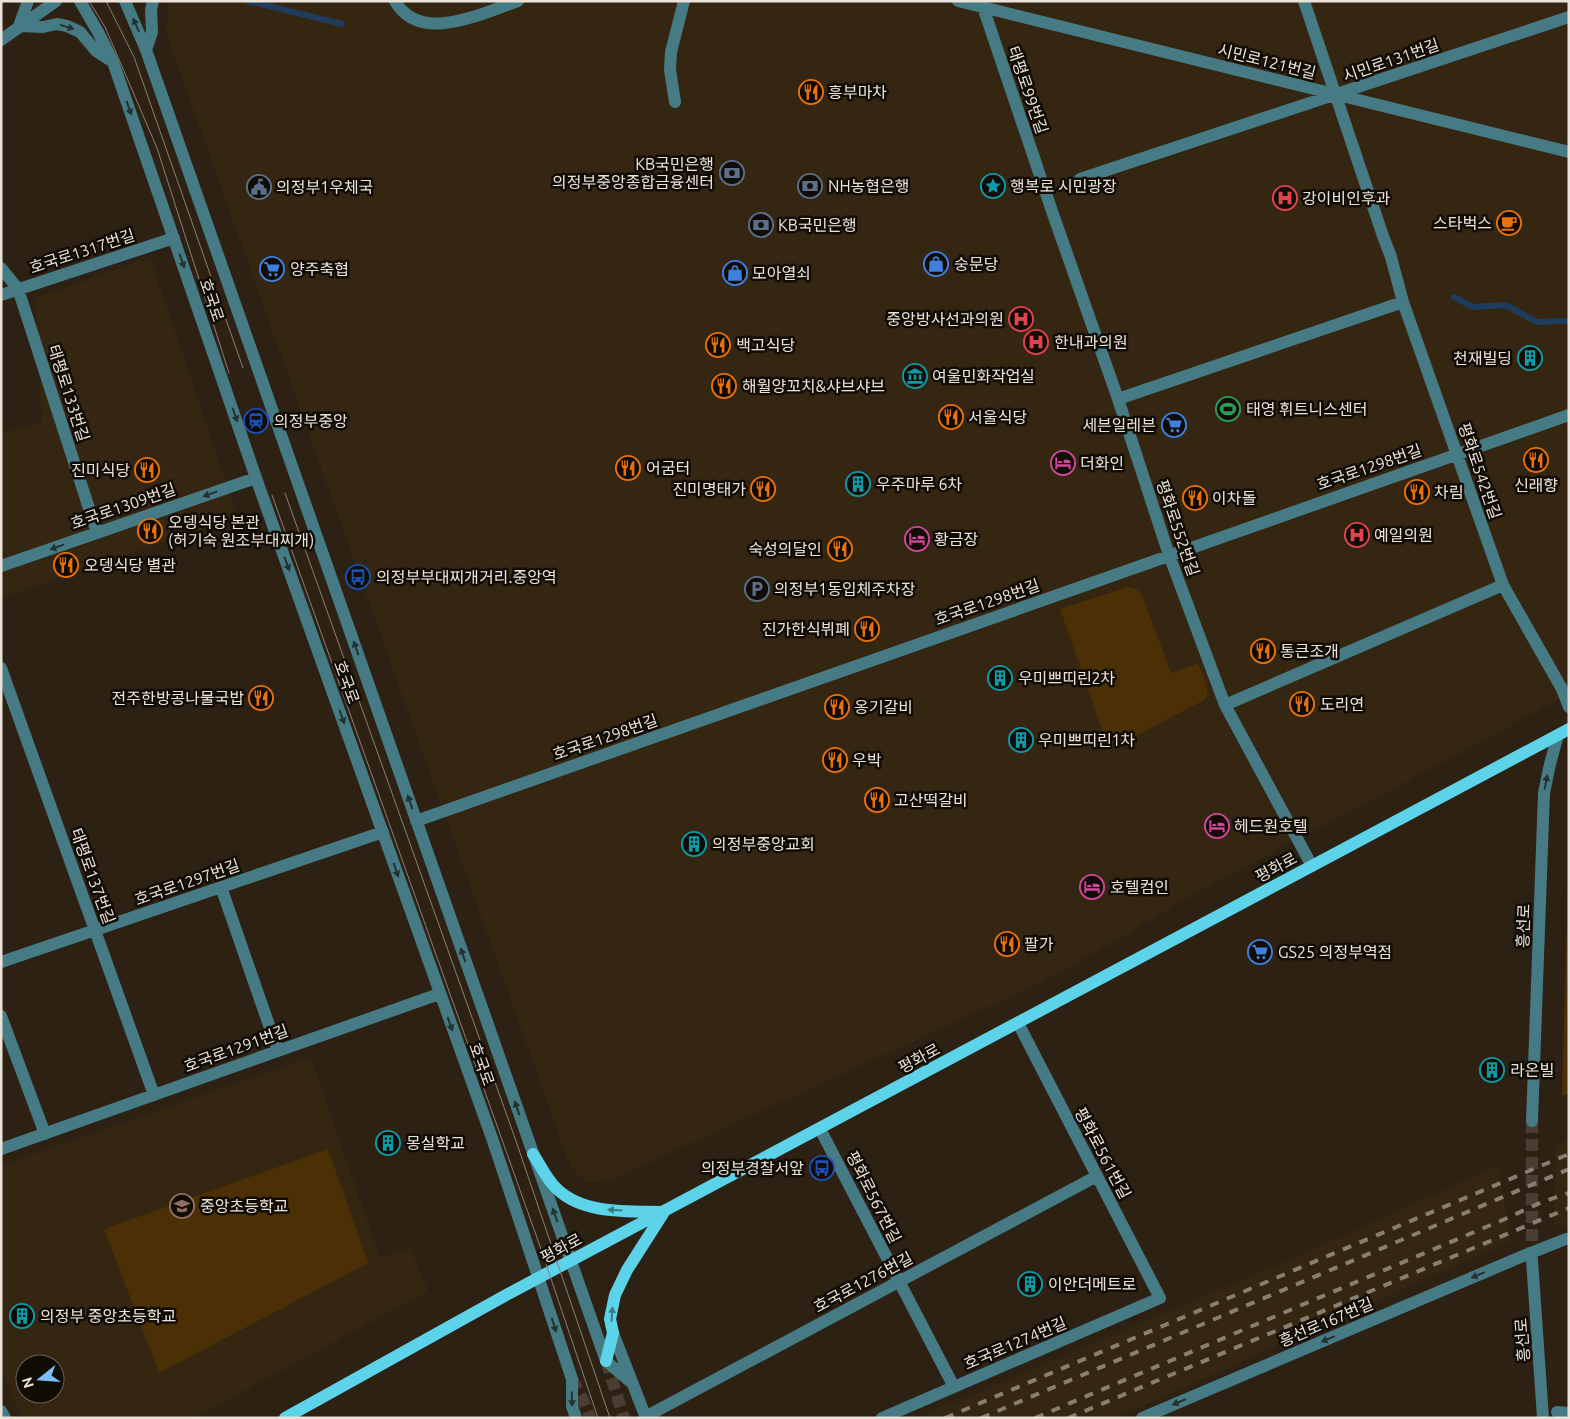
<svg xmlns="http://www.w3.org/2000/svg" width="1570" height="1419" viewBox="0 0 1570 1419" font-family="Ubuntu,'Noto Sans KR',sans-serif">
	<style>
		.built { fill: #352611; fill-rule: evenodd }
		.green { fill: #4c3005 }
		.lines { fill: none; stroke-linecap: round; stroke-linejoin: round }
		.stream { stroke: #1e3d5e; stroke-width: 6 }
		.minor-tunnel { stroke: #493e31; stroke-width: 12; stroke-dasharray: 12 6; stroke-linecap: butt }
		.minor { stroke: #467a85; stroke-width: 12 }
		.major { stroke: #5dd3ea; stroke-width: 12 }
		.tram { stroke: #887f73; stroke-width: 1 }
		.rail { stroke: #887f73; stroke-width: 4; stroke-dasharray: 9 9; stroke-linecap: butt }
		.oneway { fill: #243232 }
		.oneway2 { fill: #3b7983 }
		.labels { text-anchor: middle; stroke-width: 5; stroke-linejoin: round; paint-order: stroke }
		.street-label { font-size: 16px; fill: #ebe3da; stroke: #110c06 }
		.poi-label { font-size: 16px; fill: #ebe3da; stroke: #110c06; text-anchor: start }
	</style>
	<rect width="100%" height="100%" fill="#2c2113"/>
	<path class="built" d="M169,1H1569V694L1461,753L1176,904L1120,939L1034,986L605,1183L586,1182L570,1166L166,33Z
		M150,258L238,517L1,598V434L42,421L35,298Z
		M311,1057L380,1258L410,1247L428,1291L195,1418H23L1,1370V1165ZM25,1364H55V1394H25Z
		M1569,1139V1226L1554,1224L1556,1145Z
		M1498,1165L1511,1241L1116,1418H917L1305,1253Z"/>
	<path class="green" d="M1128,587L1136,589L1142,595L1171,673L1198,664C1203,675 1212,690 1204,700L1109,750L1060,609Z
		M1569,854V1094L1562,1096V1089Z
		M328,1149L368,1263L159,1373L104,1229Z"/>
	<g class="lines">
		<path class="stream" d="M248,1L342,24
			M1454,297L1473,307L1504,305L1509,307L1537,322L1569,321"/>
		<path class="minor-tunnel" d="M1532,1121V1260
			M606,1361L624,1418
			M572,1379L584,1402L590,1418"/>
		<path class="minor" d="M80,1L98,32L113,62L256,478L493,1141L572,1379V1406L576,1418
			M125,1L146,50L606,1361L633,1384
			M395,1C420,45 482,13 518,1
			M958,1L1569,152
			M981,1L1053,214L1118,399L1169,555L1225,705L1312,866
			M1304,1L1383,236L1391,257L1403,302L1503,585L1562,689L1569,707
			M19,26L43,27L57,24L67,26L80,32L96,51L113,62
			M19,26L28,1
			M1,40L56,1
			M146,50L152,32L151,10L153,1
			M675,102L670,70L671,52L684,1
			M1080,179L1569,17
			M1,268L18,289L97,533
			M1,295L174,238
			M1118,399L1403,302
			M1,566L256,478
			M1,668L154,1095
			M1225,705L1503,585
			M416,821L1569,415
			M221,887L278,1051
			M1,962L383,832
			M1,1016L45,1134
			M1532,1121L1544,793L1550,764L1558,735
			M820,1129L954,1387
			M1,1149L439,994
			M1532,1260L1543,1418
			M613,1333L646,1418
			M1,1411L5,1418
			M1557,1412L1569,1413
			M645,1417L1097,1176
			M882,1418L1160,1298L1018,1023
			M1142,1418L1523,1256L1566,1239H1569"/>
		<path class="major" d="M533,1154C541,1166 547,1180 557,1189C584,1215 630,1211 664,1212L627,1270L615,1295L610,1319L613,1333L606,1361
			M285,1418L508,1294L1569,729"/>
		<path class="tram" d="M89,1L105,27L157,148L229,373
			M106,1L134,57L243,368
			M285,493L516,1141L610,1418
			M272,495L541,1249L598,1418"/>
		<path class="rail" d="M945,1418L1569,1154
			M981,1418L1569,1169
			M1035,1418L1505,1219L1542,1202L1569,1193
			M1068,1418L1569,1208"/>
	</g>
	<defs><path id="oneway-solid" d="M-6-.8H1V-3.2L6.5 0L1 3.2V.8H-6Z" transform="scale(1.25)"/></defs>
	<g class="oneway">
		<use href="#oneway-solid" transform="translate(136 25) rotate(-114)"/>
		<use href="#oneway-solid" transform="translate(67 27) rotate(18)"/>
		<use href="#oneway-solid" transform="translate(129 108) rotate(71)"/>
		<use href="#oneway-solid" transform="translate(182 261) rotate(71)"/>
		<use href="#oneway-solid" transform="translate(235 415) rotate(71)"/>
		<use href="#oneway-solid" transform="translate(210 494) rotate(161)"/>
		<use href="#oneway-solid" transform="translate(57 547) rotate(161)"/>
		<use href="#oneway-solid" transform="translate(287 564) rotate(70)"/>
		<use href="#oneway-solid" transform="translate(356 648) rotate(-109)"/>
		<use href="#oneway-solid" transform="translate(342 717) rotate(70)"/>
		<use href="#oneway-solid" transform="translate(1546 782) rotate(-79)"/>
		<use href="#oneway-solid" transform="translate(410 802) rotate(-109)"/>
		<use href="#oneway-solid" transform="translate(396 870) rotate(71)"/>
		<use href="#oneway-solid" transform="translate(463 955) rotate(-109)"/>
		<use href="#oneway-solid" transform="translate(450 1024) rotate(70)"/>
		<use href="#oneway-solid" transform="translate(517 1108) rotate(-109)"/>
		<use href="#oneway-solid" transform="translate(555 1215) rotate(-110)"/>
		<use href="#oneway-solid" transform="translate(1478 1275) rotate(157)"/>
		<use href="#oneway-solid" transform="translate(554 1325) rotate(72)"/>
		<use href="#oneway-solid" transform="translate(1328 1339) rotate(157)"/>
		<use href="#oneway-solid" transform="translate(572 1399) rotate(88)"/>
		<use href="#oneway-solid" transform="translate(1179 1402) rotate(157)"/>
	</g>
	<g class="oneway2">
		<use href="#oneway-solid" transform="translate(615 1210) rotate(-177)"/>
		<use href="#oneway-solid" transform="translate(612 1314) rotate(-86)"/>
	</g>
	<defs>
		<symbol id="restaurant-ring" viewBox="-11 -11 22 22"><circle r="9.5" fill="#110c06" stroke="#e8710a" stroke-width="1.5"/><path d="M-5-6h1v4h1v-4h1v4h1v-4h1v5L-1.5 .5V6h-2V.5L-5-1ZM5-6V6H3V1.5H1.5Q1.5-4 5-6Z" fill="#e8710a"/></symbol>
		<symbol id="bank-ring" viewBox="-11 -11 22 22"><circle r="9.5" fill="#110c06" stroke="#5c6f8a" stroke-width="1.5"/><path d="M-6-4H6V4H-6ZM0-2.3a2.3 2.3 0 1 0 0 4.6a2.3 2.3 0 1 0 0-4.6Z" fill="#5c6f8a"/></symbol>
		<symbol id="sight-ring" viewBox="-11 -11 22 22"><circle r="9.5" fill="#110c06" stroke="#0f9aa8" stroke-width="1.5"/><path d="M0-6L1.8-2.2L6-1.7L2.9 1.2L3.7 5.4L0 3.3L-3.7 5.4L-2.9 1.2L-6-1.7L-1.8-2.2Z" fill="#0f9aa8"/></symbol>
		<symbol id="civic-ring" viewBox="-11 -11 22 22"><circle r="9.5" fill="#110c06" stroke="#5c6f8a" stroke-width="1.5"/><path d="M-.6-6.5H3V-4.5H.6V-3L4-1V1h2V6H-6V1h2V-1L-.6-3ZM-1.2 2.5V6h2.4V2.5Z" fill="#5c6f8a"/></symbol>
		<symbol id="hospital-ring" viewBox="-11 -11 22 22"><circle r="9.5" fill="#110c06" stroke="#e0444e" stroke-width="1.5"/><path d="M-5-5h3v3.5h4V-5h3V5h-3V1.5h-4V5h-3Z" fill="#e0444e"/></symbol>
		<symbol id="cafe-ring" viewBox="-11 -11 22 22"><circle r="9.5" fill="#110c06" stroke="#e8710a" stroke-width="1.5"/><path d="M-5.5-4.5H6V0H3Q3 3.5 0 3.5H-2.5Q-5.5 3.5-5.5 0ZM3-3.2v2h1.7v-2ZM-6 4.5H4V6H-6Z" fill="#e8710a"/></symbol>
		<symbol id="shop-ring" viewBox="-11 -11 22 22"><circle r="9.5" fill="#110c06" stroke="#3f7fe0" stroke-width="1.5"/><path d="M-5-2.5h2.3a2.7 3.5 0 0 1 5.4 0H5L5.5 6h-11ZM-1.5-2.5h3a1.5 2.3 0 0 0-3 0Z" fill="#3f7fe0"/></symbol>
		<symbol id="supermarket-ring" viewBox="-11 -11 22 22"><circle r="9.5" fill="#110c06" stroke="#3f7fe0" stroke-width="1.5"/><path d="M-6-5.5h2.5l.6 2H6L4.5 2H-2.5L-4.4-4H-6ZM-1.5 3.2a1.3 1.3 0 1 0 .1 0ZM3 3.2a1.3 1.3 0 1 0 .1 0Z" fill="#3f7fe0"/></symbol>
		<symbol id="building-ring" viewBox="-11 -11 22 22"><circle r="9.5" fill="#110c06" stroke="#0f9aa8" stroke-width="1.5"/><path d="M-4-6H4V6H1V3H-1V6H-4ZM-2.5-4.3h1.7v1.8h-1.7ZM.8-4.3h1.7v1.8H.8ZM-2.5-1h1.7V.8h-1.7ZM.8-1h1.7V.8H.8Z" fill="#0f9aa8"/></symbol>
		<symbol id="museum-ring" viewBox="-11 -11 22 22"><circle r="9.5" fill="#110c06" stroke="#0f9aa8" stroke-width="1.5"/><path d="M0-6L6-3V-2H-6V-3ZM-5-1h2V3h-2ZM-1-1h2V3h-2ZM3-1h2V3H3ZM-6 4H6V6H-6Z" fill="#0f9aa8"/></symbol>
		<symbol id="stadium-ring" viewBox="-11 -11 22 22"><circle r="9.5" fill="#110c06" stroke="#2e9e5b" stroke-width="1.5"/><path d="M0-5a6.5 5 0 1 0 0 10a6.5 5 0 1 0 0-10ZM-3.5-1.8h7v3.6h-7Z" fill="#2e9e5b"/></symbol>
		<symbol id="station-ring" viewBox="-11 -11 22 22"><circle r="9.5" fill="#110c06" stroke="#1a4fb4" stroke-width="1.5"/><path d="M-3-6H3Q5-6 5-4V2Q5 4 3 4L4.5 6H3L1.5 4h-3L-3 6H-4.5L-3 4Q-5 4-5 2V-4Q-5-6-3-6ZM-3.5-4v3h7v-3ZM-3.5 1v1.5H-2V1ZM2 1v1.5H3.5V1Z" fill="#1a4fb4"/></symbol>
		<symbol id="hotel-ring" viewBox="-11 -11 22 22"><circle r="9.5" fill="#110c06" stroke="#d1479c" stroke-width="1.5"/><path d="M-6-4.5h1.5V1H6V5H4.5V3h-9V5H-6ZM-4 0a1.8 1.8 0 1 1 3.6 0ZM.5 0V-2.5h3Q6-2.5 6 0Z" fill="#d1479c"/></symbol>
		<symbol id="bus-ring" viewBox="-11 -11 22 22"><circle r="9.5" fill="#110c06" stroke="#1a4fb4" stroke-width="1.5"/><path d="M-5-6H5V4H4V6H2V4H-2V6H-4V4H-5ZM-3.5-4V0h7V-4ZM-3.5 1.2v1.5H-2V1.2ZM2 1.2v1.5H3.5V1.2Z" fill="#1a4fb4"/></symbol>
		<symbol id="parking-ring" viewBox="-11 -11 22 22"><circle r="9.5" fill="#110c06" stroke="#5c6f8a" stroke-width="1.5"/><path d="M-3.5-5.5H1a3.5 3.5 0 0 1 0 7H-1V5.5H-3.5ZM-1-3.4V-.6H.8a1.4 1.4 0 0 0 0-2.8Z" fill="#5c6f8a"/></symbol>
		<symbol id="school-ring" viewBox="-11 -11 22 22"><circle r="9.5" fill="#110c06" stroke="#8d6e63" stroke-width="1.5"/><path d="M0-5L7-2L0 1L-7-2ZM-4 1L0 2.5L4 1V4Q0 6-4 4Z" fill="#8d6e63"/></symbol>
	</defs>
	<g fill-rule="evenodd">
		<use href="#restaurant-ring" x="797" y="78" width="28" height="28"/>
		<use href="#bank-ring" x="718" y="159" width="28" height="28"/>
		<use href="#bank-ring" x="796" y="172" width="28" height="28"/>
		<use href="#sight-ring" x="979" y="172" width="28" height="28"/>
		<use href="#civic-ring" x="245" y="173" width="28" height="28"/>
		<use href="#hospital-ring" x="1271" y="184" width="28" height="28"/>
		<use href="#cafe-ring" x="1495" y="209" width="28" height="28"/>
		<use href="#bank-ring" x="747" y="211" width="28" height="28"/>
		<use href="#shop-ring" x="922" y="250" width="28" height="28"/>
		<use href="#supermarket-ring" x="258" y="255" width="28" height="28"/>
		<use href="#shop-ring" x="721" y="259" width="28" height="28"/>
		<use href="#hospital-ring" x="1007" y="305" width="28" height="28"/>
		<use href="#hospital-ring" x="1022" y="328" width="28" height="28"/>
		<use href="#restaurant-ring" x="704" y="331" width="28" height="28"/>
		<use href="#building-ring" x="1516" y="344" width="28" height="28"/>
		<use href="#museum-ring" x="901" y="362" width="28" height="28"/>
		<use href="#restaurant-ring" x="710" y="372" width="28" height="28"/>
		<use href="#stadium-ring" x="1214" y="395" width="28" height="28"/>
		<use href="#restaurant-ring" x="937" y="403" width="28" height="28"/>
		<use href="#station-ring" x="242" y="407" width="28" height="28"/>
		<use href="#supermarket-ring" x="1160" y="411" width="28" height="28"/>
		<use href="#restaurant-ring" x="1522" y="446" width="28" height="28"/>
		<use href="#hotel-ring" x="1049" y="449" width="28" height="28"/>
		<use href="#restaurant-ring" x="614" y="454" width="28" height="28"/>
		<use href="#restaurant-ring" x="133" y="456" width="28" height="28"/>
		<use href="#building-ring" x="844" y="470" width="28" height="28"/>
		<use href="#restaurant-ring" x="749" y="475" width="28" height="28"/>
		<use href="#restaurant-ring" x="1403" y="478" width="28" height="28"/>
		<use href="#restaurant-ring" x="1181" y="484" width="28" height="28"/>
		<use href="#restaurant-ring" x="136" y="517" width="28" height="28"/>
		<use href="#hospital-ring" x="1343" y="521" width="28" height="28"/>
		<use href="#hotel-ring" x="903" y="525" width="28" height="28"/>
		<use href="#restaurant-ring" x="826" y="535" width="28" height="28"/>
		<use href="#restaurant-ring" x="52" y="551" width="28" height="28"/>
		<use href="#bus-ring" x="344" y="563" width="28" height="28"/>
		<use href="#parking-ring" x="743" y="575" width="28" height="28"/>
		<use href="#restaurant-ring" x="853" y="615" width="28" height="28"/>
		<use href="#restaurant-ring" x="1249" y="637" width="28" height="28"/>
		<use href="#building-ring" x="986" y="664" width="28" height="28"/>
		<use href="#restaurant-ring" x="247" y="684" width="28" height="28"/>
		<use href="#restaurant-ring" x="1288" y="690" width="28" height="28"/>
		<use href="#restaurant-ring" x="823" y="693" width="28" height="28"/>
		<use href="#building-ring" x="1007" y="726" width="28" height="28"/>
		<use href="#restaurant-ring" x="821" y="746" width="28" height="28"/>
		<use href="#restaurant-ring" x="863" y="786" width="28" height="28"/>
		<use href="#hotel-ring" x="1203" y="812" width="28" height="28"/>
		<use href="#building-ring" x="680" y="830" width="28" height="28"/>
		<use href="#hotel-ring" x="1078" y="873" width="28" height="28"/>
		<use href="#restaurant-ring" x="993" y="930" width="28" height="28"/>
		<use href="#supermarket-ring" x="1246" y="938" width="28" height="28"/>
		<use href="#building-ring" x="1478" y="1056" width="28" height="28"/>
		<use href="#building-ring" x="374" y="1129" width="28" height="28"/>
		<use href="#bus-ring" x="808" y="1154" width="28" height="28"/>
		<use href="#school-ring" x="168" y="1192" width="28" height="28"/>
		<use href="#building-ring" x="1016" y="1270" width="28" height="28"/>
		<use href="#building-ring" x="8" y="1302" width="28" height="28"/>
	</g>
	<g class="labels">
		<g class="street-label">
			<text transform="translate(1391 60) rotate(-19)" y="6">시민로131번길</text>
			<text transform="translate(1267 61) rotate(14)" y="6">시민로121번길</text>
			<text transform="translate(1028 90) rotate(71)" y="6">태평로99번길</text>
			<text transform="translate(82 251) rotate(-18)" y="6">호국로1317번길</text>
			<text transform="translate(212 300) rotate(71)" y="6">호국로</text>
			<text transform="translate(69 393) rotate(72)" y="6">태평로133번길</text>
			<text transform="translate(1369 467) rotate(-19)" y="6">호국로1298번길</text>
			<text transform="translate(1480 471) rotate(71)" y="6">평화로542번길</text>
			<text transform="translate(123 506) rotate(-19)" y="6">호국로1309번길</text>
			<text transform="translate(1178 528) rotate(71)" y="6">평화로552번길</text>
			<text transform="translate(987 602) rotate(-19)" y="6">호국로1298번길</text>
			<text transform="translate(347 682) rotate(70)" y="6">호국로</text>
			<text transform="translate(605 737) rotate(-19)" y="6">호국로1298번길</text>
			<text transform="translate(1276 867) rotate(-28)" y="6">평화로</text>
			<text transform="translate(93 876) rotate(70)" y="6">태평로137번길</text>
			<text transform="translate(187 882) rotate(-19)" y="6">호국로1297번길</text>
			<text transform="translate(1523 926) rotate(-88)" y="6">흥선로</text>
			<text transform="translate(236 1048) rotate(-20)" y="6">호국로1291번길</text>
			<text transform="translate(919 1058) rotate(-28)" y="6">평화로</text>
			<text transform="translate(482 1064) rotate(70)" y="6">호국로</text>
			<text transform="translate(1103 1153) rotate(62)" y="6">평화로561번길</text>
			<text transform="translate(874 1197) rotate(63)" y="6">평화로567번길</text>
			<text transform="translate(561 1248) rotate(-28)" y="6">평화로</text>
			<text transform="translate(863 1282) rotate(-28)" y="6">호국로1276번길</text>
			<text transform="translate(1326 1322) rotate(-23)" y="6">흥선로167번길</text>
			<text transform="translate(1522 1340) rotate(-94)" y="6">흥선로</text>
			<text transform="translate(1015 1343) rotate(-23)" y="6">호국로1274번길</text>
		</g>
		<g class="poi-label">
			<text x="828" y="98">흥부마차</text>
			<text x="714" y="170" text-anchor="end">KB국민은행<tspan x="714" dy="18">의정부중앙종합금융센터</tspan></text>
			<text x="828" y="192">NH농협은행</text>
			<text x="1010" y="192">행복로 시민광장</text>
			<text x="276" y="193">의정부1우체국</text>
			<text x="1302" y="204">강이비인후과</text>
			<text x="1492" y="229" text-anchor="end">스타벅스</text>
			<text x="778" y="231">KB국민은행</text>
			<text x="954" y="270">숭문당</text>
			<text x="290" y="275">양주축협</text>
			<text x="752" y="279">모아열쇠</text>
			<text x="1004" y="325" text-anchor="end">중앙방사선과의원</text>
			<text x="1054" y="348">한내과의원</text>
			<text x="736" y="351">백고식당</text>
			<text x="1512" y="364" text-anchor="end">천재빌딩</text>
			<text x="932" y="382">여울민화작업실</text>
			<text x="742" y="392">해월양꼬치&amp;샤브샤브</text>
			<text x="1246" y="415">태영 휘트니스센터</text>
			<text x="968" y="423">서울식당</text>
			<text x="274" y="427">의정부중앙</text>
			<text x="1156" y="431" text-anchor="end">세븐일레븐</text>
			<text x="1080" y="469">더화인</text>
			<text x="646" y="474">어굼터</text>
			<text x="130" y="476" text-anchor="end">진미식당</text>
			<text x="876" y="490">우주마루 6차</text>
			<text x="1536" y="491" text-anchor="middle">신래향</text>
			<text x="746" y="495" text-anchor="end">진미명태가</text>
			<text x="1434" y="498">차림</text>
			<text x="1212" y="504">이차돌</text>
			<text x="168" y="528">오뎅식당 본관<tspan x="168" dy="18">(허기숙 원조부대찌개)</tspan></text>
			<text x="1374" y="541">예일의원</text>
			<text x="934" y="545">황금장</text>
			<text x="822" y="555" text-anchor="end">숙성의달인</text>
			<text x="84" y="571">오뎅식당 별관</text>
			<text x="376" y="583">의정부부대찌개거리.중앙역</text>
			<text x="774" y="595">의정부1동입체주차장</text>
			<text x="850" y="635" text-anchor="end">진가한식뷔폐</text>
			<text x="1280" y="657">통큰조개</text>
			<text x="1018" y="684">우미쁘띠린2차</text>
			<text x="244" y="704" text-anchor="end">전주한방콩나물국밥</text>
			<text x="1320" y="710">도리연</text>
			<text x="854" y="713">옹기갈비</text>
			<text x="1038" y="746">우미쁘띠린1차</text>
			<text x="852" y="766">우박</text>
			<text x="894" y="806">고산떡갈비</text>
			<text x="1234" y="832">헤드원호텔</text>
			<text x="712" y="850">의정부중앙교회</text>
			<text x="1110" y="893">호텔컴인</text>
			<text x="1024" y="950">팔가</text>
			<text x="1278" y="958">GS25 의정부역점</text>
			<text x="1510" y="1076">라온빌</text>
			<text x="406" y="1149">몽실학교</text>
			<text x="804" y="1174" text-anchor="end">의정부경찰서앞</text>
			<text x="200" y="1212">중앙초등학교</text>
			<text x="1048" y="1290">이안더메트로</text>
			<text x="40" y="1322">의정부 중앙초등학교</text>
		</g>
	</g>
	<rect width="1570" height="1419" fill="none" stroke="#ebe3da" stroke-width="5"/>
	<g transform="translate(40 1379) rotate(253)"><circle r="24" fill="#110c06" stroke="#68625b"/>
	<path d="M0-4L9 19L0 12L-9 19Z" fill="#7fbdfa"/>
	<text y="-8" font-size="14" font-weight="bold" text-anchor="middle" fill="#ebe3da">N</text>
	</g>
</svg>
